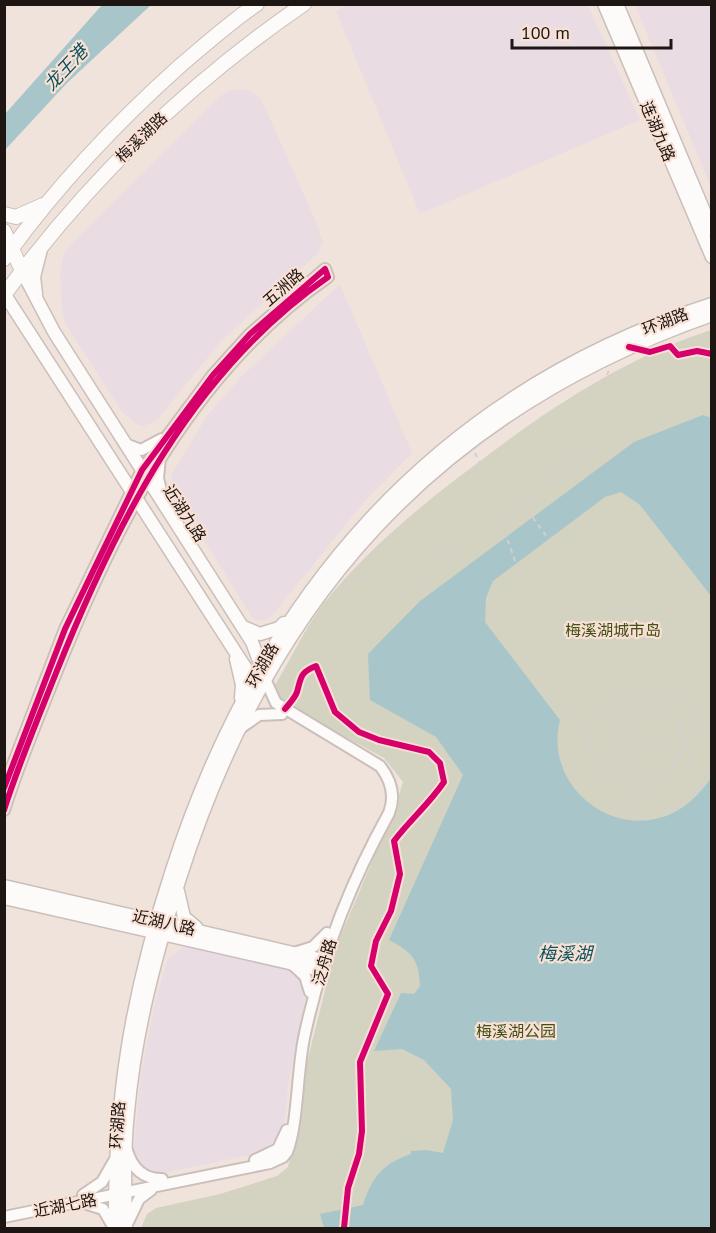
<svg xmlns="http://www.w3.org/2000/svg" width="716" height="1233" viewBox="0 0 716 1233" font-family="'PT Sans','Noto Sans SC',sans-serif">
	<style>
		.commercial { fill: #eadce3 }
		.green { fill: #d4d2c1 }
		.water { fill: #a8c6ca }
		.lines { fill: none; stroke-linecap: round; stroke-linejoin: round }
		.tertiary-casing { stroke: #cabfba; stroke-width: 14 }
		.secondary-casing { stroke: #cabfba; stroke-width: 15 }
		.primary-casing { stroke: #cabfba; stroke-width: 16 }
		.path { stroke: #d4cfce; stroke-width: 2; stroke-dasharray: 4.5 4.5; stroke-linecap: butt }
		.tertiary { stroke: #fdfbfa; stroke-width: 10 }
		.secondary { stroke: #fdfbfa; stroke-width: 12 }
		.primary { stroke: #fdfbfa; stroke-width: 14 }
		.path-bridge { stroke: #d4cfce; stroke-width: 2; stroke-dasharray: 4.5 4.5; stroke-linecap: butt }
		.cycleway-casing { stroke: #f8e0d4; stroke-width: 10 }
		.cycleway { stroke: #d6006c; stroke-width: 6 }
		.labels { text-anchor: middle; stroke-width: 4.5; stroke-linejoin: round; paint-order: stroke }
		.street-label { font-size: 16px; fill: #1e1612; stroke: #f8e0d4 }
		.park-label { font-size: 16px; fill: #435016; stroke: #f8e0d4 }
		.water-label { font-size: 18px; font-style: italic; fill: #09515c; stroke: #f8e0d4 }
	</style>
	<rect width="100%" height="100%" fill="#f0e3dc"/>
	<path class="commercial" d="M347,5H588L640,120L420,214L336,11Z
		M635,5H711V187Z
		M240,89L250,91L261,99L314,217L323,243L317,254L222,340L157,420L144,426L136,424L122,412L67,326L62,311L60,271L65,250L219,97L227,92Z
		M340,284L412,453L364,502L271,617L262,621L253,619L171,487L172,474L207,416L241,377Z
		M184,947H196L285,966L300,980L306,995L288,1087L284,1128L277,1139L258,1153L165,1173L154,1172L144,1166L136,1157L134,1146L141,1072L156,998L168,958Z"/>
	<path class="green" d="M711,330V1228H141L147,1214L156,1208L220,1194L277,1176L288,1167L295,1137L307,1062L336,947L396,805L403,782L384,758L283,703L275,685C291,659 305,628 324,603C368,549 423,503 479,462C551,407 625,358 711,330Z"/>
	<path class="water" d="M102,5H151L67,83L5,150V114Z
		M703,415L712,418L711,596L640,505L621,492L605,497L493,581L486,598L485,622L560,720C543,786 614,843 675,812C690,804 701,792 711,778V1228H324L320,1214L363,1205C372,1177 382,1164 411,1154V1151L426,1150L443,1153L453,1120L451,1089L424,1060L402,1049L374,1051L401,993L414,994L420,986C419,959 412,952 389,940L463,775L436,737L370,700L368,654L420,601L634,442Z"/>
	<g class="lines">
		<defs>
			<path id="tertiary" d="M125,444L141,450L162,439
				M160,458L158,478L163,499
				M242,727L259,715L282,714
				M4,788L65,629L142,470L213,375L250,334L325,269L328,277C191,372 116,523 56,673C38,718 19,763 4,810
				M294,953L313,947L327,933
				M291,963L305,976L310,992
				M127,1150C132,1168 143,1179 162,1179
				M255,1160L278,1149L287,1130
				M83,1195L102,1182L114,1161
				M84,1203L103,1209L114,1228
				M4,1217L270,1163L283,1157L287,1152C298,1124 297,1071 304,1038C321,957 349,885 389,813C396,795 391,780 380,766L276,703L265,679
				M128,1222L139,1199L151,1190"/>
			<path id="secondary" d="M604,4L712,257
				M617,4L712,230
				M22,271L54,332L252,642L262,669
				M36,294L34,277L41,249
				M5,295L256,684
				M243,627L260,634L279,628L284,623
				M236,659L242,685L241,698
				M4,886L323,960
				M178,891L184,917L196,927
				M4,898L320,970
				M115,1228C114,1099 131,996 171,873C259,599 432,394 712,304
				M126,1228C125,1190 124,1151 128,1112C135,1032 156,954 180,878C268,601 434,412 712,315"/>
			<path id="primary" d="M4,214L16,217L43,205
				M4,231L22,271
				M4,259C55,188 116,123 181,65C206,44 230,22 257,4
				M4,295C88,181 187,84 304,4"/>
		</defs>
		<use href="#tertiary" class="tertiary-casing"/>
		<use href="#secondary" class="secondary-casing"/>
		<use href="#primary" class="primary-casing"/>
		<path class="path" d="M475,453L484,472
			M552,474L558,482L611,433L705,385L712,391
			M522,503L550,541
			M347,581C425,573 522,521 569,457C587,432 597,398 609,370
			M316,666L331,630L350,628L448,566L457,547
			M292,700C303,684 293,674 316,666L335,712L359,732L379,740L429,752L440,763L444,782C429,804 410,820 394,841L400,874L391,911L376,941L371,966L388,994L360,1062L362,1131L359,1154L348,1188L344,1228"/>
		<use href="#tertiary" class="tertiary"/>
		<use href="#secondary" class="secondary"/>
		<use href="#primary" class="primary"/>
		<path class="path-bridge" d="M484,472L565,705C574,724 604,777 620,788C682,830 716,730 684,691C679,687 669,685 663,683C643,675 617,691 604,706C598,714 590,724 589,734C587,753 598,793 616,803C642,818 690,810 704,781C708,773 709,763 712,755
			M706,732L712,739
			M655,742L645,746L636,745L630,738L631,726L643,715C662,715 671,724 670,743L662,750L636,759C625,753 621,746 621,733C621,727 625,722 629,718C652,687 706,733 676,760C638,795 584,750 630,709C676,669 716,774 634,787L612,768L602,741L609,720L629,701L649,691L673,696L692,711L703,727"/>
		<defs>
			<path id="cycleway" d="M629,347L650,352L670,346L678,355L697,351L712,354
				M285,709C289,704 295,698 297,692C301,678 300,672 316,666L335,712L359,732L379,740L429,752L440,763L444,782C429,804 410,820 394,841L400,874L391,911L376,941L371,966L388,994L360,1062L362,1131L359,1154L348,1188L344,1228
				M4,788L65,629L142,470L213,375L250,334L325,269L328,277C191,372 116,523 56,673C38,718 19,763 4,810"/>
		</defs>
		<use href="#cycleway" class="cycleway-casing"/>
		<use href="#cycleway" class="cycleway"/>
	</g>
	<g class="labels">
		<g class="street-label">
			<text transform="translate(658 131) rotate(67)" y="6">连湖九路</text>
			<text transform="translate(141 137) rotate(-44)" y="6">梅溪湖路</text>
			<text transform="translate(283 287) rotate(-41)" y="6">五洲路</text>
			<text transform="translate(665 321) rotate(-21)" y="6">环湖路</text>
			<text transform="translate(185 513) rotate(57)" y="6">近湖九路</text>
			<text transform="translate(262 665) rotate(-61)" y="6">环湖路</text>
			<text transform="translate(164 922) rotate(13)" y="6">近湖八路</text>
			<text transform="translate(324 962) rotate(-74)" y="6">泛舟路</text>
			<text transform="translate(117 1125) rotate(-86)" y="6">环湖路</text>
			<text transform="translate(65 1205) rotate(-11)" y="6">近湖七路</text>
		</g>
		<g class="park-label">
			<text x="613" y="636">梅溪湖城市岛</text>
			<text x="516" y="1037">梅溪湖公园</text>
		</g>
		<g class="water-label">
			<text transform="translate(66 68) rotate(-47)" y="6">龙王港</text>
			<text x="565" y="960">梅溪湖</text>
		</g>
	</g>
	<rect width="716" height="1233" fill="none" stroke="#1e1612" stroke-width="12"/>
	<path d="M512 39v9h159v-9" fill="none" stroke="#1e1612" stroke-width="3"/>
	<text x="521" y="39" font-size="18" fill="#1e1612" stroke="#f8e0d4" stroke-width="4.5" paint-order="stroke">100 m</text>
</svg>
